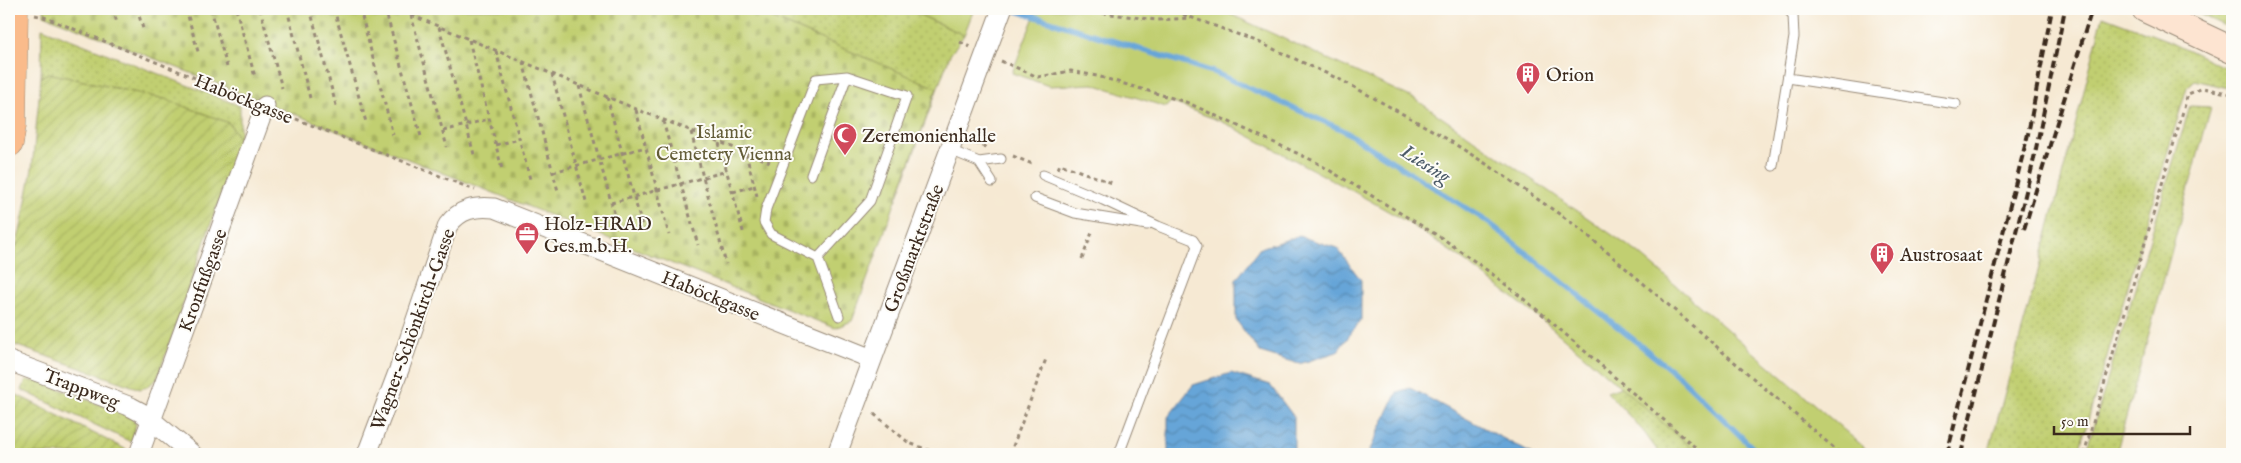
<svg xmlns="http://www.w3.org/2000/svg" width="2241" height="463" viewBox="0 0 2241 463" font-family="'IM FELL English',serif">
	<style>
		.grass { fill: url(#grass-dots); stroke: #7e7c48 }
		.cemetery { fill: url(#cemetery-stones); stroke: #7e7c48 }
		.park { fill: #c1cf71; stroke: #7e7c48 }
		.garden { fill: url(#garden-furrows); stroke: #7e7c48 }
		.water { fill: url(#water-waves); stroke: #50687b }
		.lines { fill: none; stroke-linecap: round; stroke-linejoin: round }
		.stream { stroke: #66a5d8; stroke-width: 5.5 }
		.service-casing { stroke: #988a78; stroke-width: 11 }
		.minor-casing { stroke: #988a78; stroke-width: 21 }
		.secondary-casing { stroke: #988a78; stroke-width: 28 }
		.primary-casing { stroke: #988a78; stroke-width: 29 }
		.path { stroke: #988a78; stroke-width: 3; stroke-dasharray: 4 4; stroke-linecap: butt }
		.service { stroke: #fff; stroke-width: 9 }
		.minor { stroke: #fff; stroke-width: 19 }
		.secondary { stroke: #fde4d1; stroke-width: 26 }
		.primary { stroke: #fabb8b; stroke-width: 28 }
		.rail { stroke: #3b2a1e; stroke-width: 4; stroke-dasharray: 8 4; stroke-linecap: butt }
		.labels { text-anchor: middle; stroke-width: 4; stroke-linejoin: round; paint-order: stroke }
		.poi-label { font-size: 19px; fill: #3b2a1e; stroke: #fdfcf7; text-anchor: start }
		.street-label { font-size: 19px; fill: #3b2a1e; stroke: #fdfcf7 }
		.park-label { font-size: 19px; fill: #635c37; stroke: #fdfcf7 }
		.water-label { font-size: 20px; font-style: italic; fill: #4c5b68; stroke: #fdfcf7 }
	</style>
	<defs>
		<pattern id="grass-dots" width="8" height="8" patternUnits="userSpaceOnUse" patternTransform="scale(1.25)"><rect width="8" height="8" fill="#c1cf71"/><path d="M2 2h.1M6 6h.1" fill="none" stroke="#a7b261" stroke-width="1.8" stroke-linecap="round"/></pattern>
		<pattern id="cemetery-stones" width="16" height="16" patternUnits="userSpaceOnUse" patternTransform="scale(1.25)"><rect width="16" height="16" fill="#c1cf71"/><path d="M2 7V4a2 2 0 0 1 4 0v3zM10 15v-3a2 2 0 0 1 4 0v3z" fill="#a7b261"/></pattern>
		<pattern id="garden-furrows" width="10" height="10" patternUnits="userSpaceOnUse" patternTransform="scale(1.25)"><rect width="10" height="10" fill="#c1cf71"/><path d="M-1 1l2-2M0 10L10 0M9 11l2-2" fill="none" stroke="#a7b261"/></pattern>
		<pattern id="water-waves" width="16" height="10" patternUnits="userSpaceOnUse" patternTransform="scale(1.25)"><rect width="16" height="10" fill="#66a5d8"/><path d="M0 5q4-4 8 0t8 0" fill="none" stroke="#5587af"/></pattern>
	</defs>
	<rect width="100%" height="100%" fill="#fdfcf7"/>
	<filter id="ink" filterUnits="userSpaceOnUse"><feTurbulence type="fractalNoise" baseFrequency=".02" numOctaves="2"/><feDisplacementMap in="SourceGraphic" scale="10" xChannelSelector="R" yChannelSelector="G"/><feConvolveMatrix kernelMatrix="1 2 1 2 8 2 1 2 1" color-interpolation-filters="sRGB"/></filter>
	<filter id="wash" filterUnits="userSpaceOnUse"><feTurbulence type="fractalNoise" baseFrequency=".0096" numOctaves="4" result="noise"/><feDisplacementMap in="SourceGraphic" scale="20" xChannelSelector="R" yChannelSelector="G"/><feGaussianBlur stdDeviation="1.12" result="paint"/><feColorMatrix in="noise" values="0 0 0 0 0 0 0 0 0 0 0 0 0 0 0 0 0 1.4 0 .05"/><feComposite in="paint" operator="in"/></filter>
	<g filter="url(#wash)">
		<rect width="100%" height="100%" fill="#f6e9d3"/>
		<path class="grass" d="M750,9H907L964,35L950,55L896,201L825,41Z
			M2189,9H2232V29H2231Z
			M2103,16L2172,42L2232,71V89L2195,80L2187,87L2078,454H1988L2034,287Z
			M42,28L240,106V140L229,123L48,74L41,77Z
			M2190,106L2211,107L2116,454H2085Z
			M26,380L42,382L132,417L136,424L131,442L22,390Z
			M1621,387L1746,454H1660L1643,431L1607,392Z"/>
		<path class="cemetery" d="M44,9H750L937,88L852,321L835,328L44,15Z"/>
		<path class="park" d="M907,9H974L964,35Z
			M1037,9H1219L1415,99L1637,252L1872,454H1699L1546,323L1469,264L1409,223L1351,190L1225,123L1171,102L1166,107L1093,84L1049,86L1012,73Z"/>
		<path class="garden" d="M48,73L165,99L229,123L240,140L157,379L147,387L140,389L9,343V275L21,227L32,169L41,77Z
			M9,391L127,450L126,454H9Z"/>
		<path class="water" d="M1299,236L1337,248L1361,280V320L1337,352L1299,364L1260,352L1236,320V280L1260,248Z
			M1231,373L1270,385L1294,417V454H1168V417L1193,385Z
			M1410,388L1532,454H1368L1397,392Z"/>
		<g class="lines">
			<path class="stream" d="M1011,9L1213,72L1343,130L1488,222L1681,378L1759,454"/>
		</g>
	</g>
	<g filter="url(#ink)">
		<g class="lines">
			<defs>
				<path id="service" d="M1788,78L1956,104
					M950,150L979,162L1001,159
					M979,162L992,182
					M1773,166L1794,37L1793,15L1787,9
					M811,175L847,76L907,96L870,201L818,258
					M1043,175L1103,200L1158,226L1193,240L1197,246L1119,454
					M1035,198L1075,213L1147,225
					M839,316L818,258L771,234L764,222L766,209L816,79L847,76"/>
				<path id="minor" d="M9,361L131,407L144,414L192,454
					M139,454L265,106
					M367,454L400,367L448,225C460,209 475,206 494,208L872,359
					M837,454L1002,9"/>
				<path id="secondary" d="M2145,9L2232,50"/>
				<path id="primary" d="M9,143L12,125L14,9"/>
			</defs>
			<use href="#service" class="service-casing"/>
			<use href="#minor" class="minor-casing"/>
			<use href="#secondary" class="secondary-casing"/>
			<use href="#primary" class="primary-casing"/>
			<path class="path" d="M113,9L117,23
				M137,9L144,32
				M186,9L199,55
				M211,9L227,67
				M236,9L255,77
				M260,9L282,88
				M287,9L310,98
				M310,9L337,109
				M334,9L366,122
				M360,9L393,135
				M385,9L422,140
				M397,9L636,109L770,162
				M1071,9L1157,20L1191,18
				M1168,9L1256,41L1343,81L1439,134L1491,167L1578,227L1841,454
				M35,15L44,17L250,100
				M411,15L447,147
				M439,27L475,158
				M469,40L502,169
				M960,42L970,47
				M496,51L530,179
				M1001,61L1038,77L1071,71L1097,76L1186,102L1314,161L1445,240L1495,276L1541,313L1703,454
				M523,62L558,191
				M552,74L586,202
				M579,86L615,216
				M607,97L642,226
				M636,110L669,235
				M281,113L475,190
				M663,121L698,245
				M443,131L489,119
				M691,132L726,264
				M719,143L744,235
				M975,143L986,147
				M496,145L519,139
				M746,154L757,196
				M1013,156L1035,165
				M1058,169L1060,164L1115,184
				M553,172L646,147
				M733,192L754,186
				M611,203L727,171
				M1082,259L1093,230
				M874,414L909,443L939,454
				M1010,454L1046,359
				M2084,454L2188,94L2203,88L2232,94"/>
			<use href="#service" class="service"/>
			<use href="#minor" class="minor"/>
			<use href="#secondary" class="secondary"/>
			<use href="#primary" class="primary"/>
			<path class="rail" d="M2024,229L2092,9
				M1947,454L2028,134L2052,9
				M1961,454L2033,163L2065,9"/>
		</g>
	</g>
	<defs>
		<symbol id="building-pin" viewBox="-11 -11 22 30"><path d="M0 17L-7.5 6A9.5 9.5 0 1 1 7.5 6Z" fill="#d1495b" stroke="#fdfcf7"/><path d="M-4-6H4V6H1V3H-1V6H-4ZM-2.5-4.3h1.7v1.8h-1.7ZM.8-4.3h1.7v1.8H.8ZM-2.5-1h1.7V.8h-1.7ZM.8-1h1.7V.8H.8Z" fill="#fff"/></symbol>
		<symbol id="mosque-pin" viewBox="-11 -11 22 30"><path d="M0 17L-7.5 6A9.5 9.5 0 1 1 7.5 6Z" fill="#d1495b" stroke="#fdfcf7"/><path d="M3.5-4.9A6 6 0 1 0 3.5 4.9A5 5 0 1 1 3.5-4.9Z" fill="#fff"/></symbol>
		<symbol id="office-pin" viewBox="-11 -11 22 30"><path d="M0 17L-7.5 6A9.5 9.5 0 1 1 7.5 6Z" fill="#d1495b" stroke="#fdfcf7"/><path d="M-6-3h4V-5.5h4V-3h4V5H-6ZM-1-4.5V-3h2v-1.5ZM-6 0V1H6V0Z" fill="#fff"/></symbol>
	</defs>
	<g fill-rule="evenodd">
		<use href="#building-pin" x="1514" y="60" width="28" height="38"/>
		<use href="#mosque-pin" x="831" y="121" width="28" height="38"/>
		<use href="#office-pin" x="513" y="220" width="28" height="38"/>
		<use href="#building-pin" x="1868" y="240" width="28" height="38"/>
	</g>
	<g class="labels">
		<g class="poi-label">
			<text x="1546" y="81">Orion</text>
			<text x="862" y="142">Zeremonienhalle</text>
			<text x="544" y="230">Holz-HRAD<tspan x="544" dy="22">Ges.m.b.H.</tspan></text>
			<text x="1900" y="261">Austrosaat</text>
		</g>
		<g class="street-label">
			<text transform="translate(244 98) rotate(22)" y="7">Haböckgasse</text>
			<text transform="translate(913 248) rotate(-69)" y="7">Großmarktstraße</text>
			<text transform="translate(202 280) rotate(-70)" y="7">Kronfußgasse</text>
			<text transform="translate(711 295) rotate(22)" y="7">Haböckgasse</text>
			<text transform="translate(412 329) rotate(-70)" y="7">Wagner-Schönkirch-Gasse</text>
			<text transform="translate(82 388) rotate(21)" y="7">Trappweg</text>
		</g>
		<g class="park-label">
			<text x="724" y="138">Islamic<tspan x="724" dy="22">Cemetery Vienna</tspan></text>
		</g>
		<g class="water-label">
			<text transform="translate(1426 163) rotate(32)" y="7">Liesing</text>
		</g>
	</g>
	<rect width="2241" height="463" fill="none" stroke="#fdfcf7" stroke-width="30"/>
	<path d="M2054 426v8h136v-8" fill="none" stroke="#3b2a1e" stroke-width="2.5"/>
	<text x="2061" y="426" font-size="15" fill="#3b2a1e" stroke="#fdfcf7" stroke-width="4" paint-order="stroke">50 m</text>
</svg>
